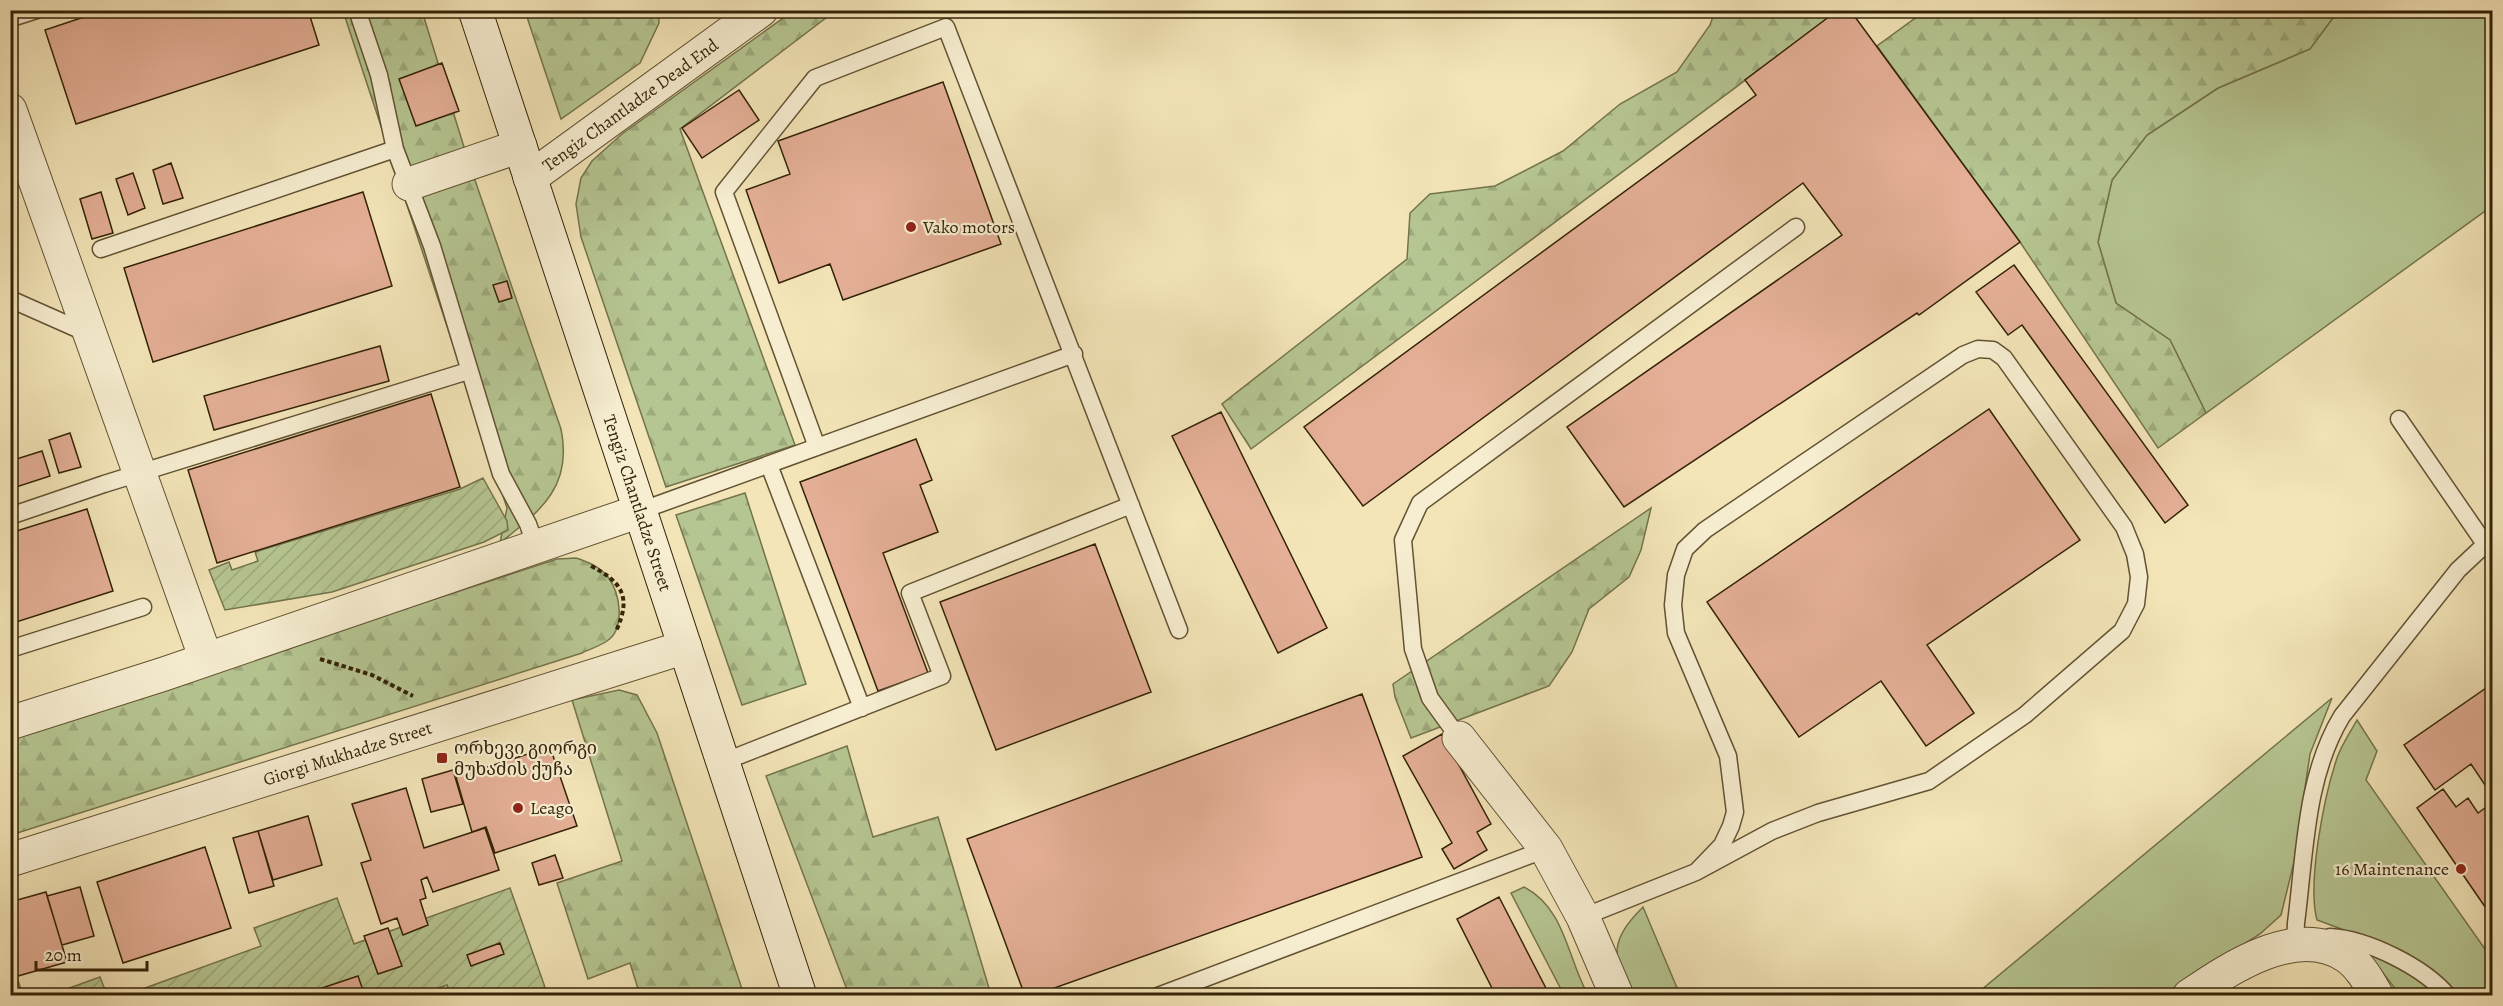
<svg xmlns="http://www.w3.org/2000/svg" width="2503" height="1006" viewBox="0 0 2503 1006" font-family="Alegreya,'Noto Serif Georgian',serif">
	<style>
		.grass { fill: #b6c692; stroke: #74744c; stroke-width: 1.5 }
		.forest { fill: url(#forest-firs); stroke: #74744c; stroke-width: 1.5 }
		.garden { fill: url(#garden-furrows); stroke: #74744c; stroke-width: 1.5 }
		.building { fill: #e4af96; stroke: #332207; stroke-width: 1.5 }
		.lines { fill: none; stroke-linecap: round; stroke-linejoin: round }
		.lane-casing { stroke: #635333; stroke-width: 19 }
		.street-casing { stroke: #635333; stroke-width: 35 }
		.secondary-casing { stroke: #332207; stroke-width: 35 }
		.path { stroke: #332207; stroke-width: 4; stroke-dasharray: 4.5 3; stroke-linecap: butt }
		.lane { stroke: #f7eed1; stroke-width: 16 }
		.street { stroke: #f7eed1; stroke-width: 33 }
		.secondary { stroke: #f7eed1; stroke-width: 33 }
		.poi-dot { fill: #8f2418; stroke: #f7eed1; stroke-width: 2 }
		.labels { text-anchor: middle; stroke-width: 4.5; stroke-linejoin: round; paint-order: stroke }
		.street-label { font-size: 18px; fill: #332207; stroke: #f7eed1 }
		.poi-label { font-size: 18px; fill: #332207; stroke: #f7eed1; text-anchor: start }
	</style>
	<defs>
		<pattern id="forest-firs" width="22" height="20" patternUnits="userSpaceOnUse" patternTransform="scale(1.5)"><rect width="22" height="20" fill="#b6c692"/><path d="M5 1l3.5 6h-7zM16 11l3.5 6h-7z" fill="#9daa7c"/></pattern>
		<pattern id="garden-furrows" width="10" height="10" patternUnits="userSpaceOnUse" patternTransform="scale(1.5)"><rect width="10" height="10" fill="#b6c692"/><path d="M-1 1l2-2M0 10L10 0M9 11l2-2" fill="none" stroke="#9daa7c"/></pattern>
	</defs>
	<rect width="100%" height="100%" fill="#f3e5b8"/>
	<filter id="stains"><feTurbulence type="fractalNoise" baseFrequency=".00333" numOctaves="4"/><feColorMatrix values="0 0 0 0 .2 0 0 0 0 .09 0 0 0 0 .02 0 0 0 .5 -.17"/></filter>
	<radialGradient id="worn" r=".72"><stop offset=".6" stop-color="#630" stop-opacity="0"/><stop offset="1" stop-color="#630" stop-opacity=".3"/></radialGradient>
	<path class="grass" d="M2338,11H2492V206L2206,413L2170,340L2116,303L2098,242L2112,180L2147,135L2218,88L2310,49Z
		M2332,698L2310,754L2294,862L2281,915L2260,934L2179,985L2170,995L1974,996Z
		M2357,720L2377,751L2366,780L2492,959V995H2400L2352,933L2317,920C2307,883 2324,798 2336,761C2340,747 2350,733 2357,720Z
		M1524,887C1566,909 1567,958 1588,995H1564L1511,893Z
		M1643,907L1680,995H1629C1612,955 1610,940 1643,907Z"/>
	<path class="forest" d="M343,11H422L468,160L561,429C573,487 540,511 500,543L507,508Z
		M525,11H658L659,23L640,63L561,119Z
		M793,11H835L680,129L795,445L666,487L581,237L576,204L581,178L592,161L622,134Z
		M1715,11H1838L1251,449L1222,404L1407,259L1410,213L1430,194L1495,186L1563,151L1620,104L1677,72L1710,25Z
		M1925,11H2338L2310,49L2218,88L2147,135L2112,180L2098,242L2116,303L2170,340L2206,413L2158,448L2020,242L1877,46Z
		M745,493L806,684L742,705L676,515Z
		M1651,508L1641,550L1629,577L1589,609L1572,652L1549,686L1411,738L1395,697L1393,684Z
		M576,558C588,562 599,566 608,577C620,593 626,628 607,641C600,646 590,649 582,653L11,835L10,738L557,559Z
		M619,690L637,695L657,733L744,995H640L630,963L588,979L557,883L622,861L572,700Z
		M847,746L873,837L938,817L991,995H849L766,776Z"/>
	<path class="garden" d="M483,478L507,521L508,530L484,542L332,592L225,610L209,570L229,562L232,570L258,561L255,552L460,489Z
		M510,888L547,993L539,996L451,995L447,985L416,996H123L261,946L254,928L337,898L354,944Z
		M11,960L23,995H11Z
		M100,977L107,995H50Z"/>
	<path class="building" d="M105,10H308L319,45L76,124L45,30Z
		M1838,10H1850L2020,242L1919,315L1917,313L1624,507L1567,427L1842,235L1803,183L1363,506L1304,427L1756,95L1745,80Z
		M442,63L459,111L416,126L399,79Z
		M943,82L1001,244L843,300L830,264L779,283L746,190L790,174L778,141Z
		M739,90L759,120L702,158L682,128Z
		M171,163L183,198L163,204L153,170Z
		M133,173L145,208L128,215L116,179Z
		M101,192L113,233L92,239L80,199Z
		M363,192L392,286L153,362L124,268Z
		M2014,265L2188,505L2165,523L2022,325L2008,335L1976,292Z
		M507,281L512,298L499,302L493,285Z
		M380,346L389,381L214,430L204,396Z
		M10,385L17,405L10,407Z
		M431,394L460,487L217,563L188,470Z
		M1989,409L2080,540L1927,645L1974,713L1926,746L1881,681L1799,737L1707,602Z
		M1221,412L1327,628L1278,653L1172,436Z
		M70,433L81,467L59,473L49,440Z
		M916,439L932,480L920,485L938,532L883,553L928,673L878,691L800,482Z
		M42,451L50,476L10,489V461Z
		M87,509L113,591L10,624V533Z
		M1095,544L1151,692L996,750L940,602Z
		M2492,684V784L2487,788L2471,764L2435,790L2404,745Z
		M1362,694L1422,857L1032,996H1025L967,839Z
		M1442,734L1491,824L1477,832L1487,850L1454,869L1442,849L1452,843L1403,756Z
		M550,747L577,826L495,853L486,827L472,832L456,777Z
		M453,770L463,804L431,812L422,779Z
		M406,788L424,848L485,828L499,870L433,892L427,877L421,880L426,898L420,900L428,925L403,935L397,918L381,924L361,863L371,860L352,804Z
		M2443,789L2456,807L2468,798L2478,813L2492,803V917L2417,808Z
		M308,816L322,865L273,880L258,831Z
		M258,831L274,886L249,893L233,838Z
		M205,847L231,928L123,963L97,882Z
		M555,855L563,878L539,885L532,863Z
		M80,887L94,936L62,945L47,896Z
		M46,892L67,962L18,976L10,950V902Z
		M1499,897L1550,996H1496L1457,919Z
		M388,928L402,966L378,974L364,936Z
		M500,943L504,954L471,966L467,955Z
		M358,976L365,996H311L310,992Z"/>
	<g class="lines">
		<defs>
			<path id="lane" d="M357,10L379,75L395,149L432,246L501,474L528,524L536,547
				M15,17L37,10
				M101,249L395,149
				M10,299L89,334
				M1978,349L1993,350L2004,358L2124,527L2135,554L2139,577L2136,604L2122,631L2025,715L1929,781L1818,813L1772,831L1696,872L1722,845L1731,826L1735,812L1728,756L1676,633L1673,605L1676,575L1685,549L1705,530L1963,355Z
				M2399,419L2485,544
				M817,447L724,192L815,78L946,27L1179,630
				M769,465L862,708
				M640,511L1074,354
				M10,516L104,484L468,371
				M10,649L143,607
				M1459,738L1430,698L1413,649L1403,540L1420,503L1796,227
				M723,762L942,676L910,593L1131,505
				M1583,917L1696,872
				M2330,937C2367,939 2424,967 2448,996
				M2302,944L2295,945L2296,923C2305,854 2305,777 2342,716L2458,570L2492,538
				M1158,996L1546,849"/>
			<g id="street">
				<path d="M10,110L206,659"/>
				<path id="s1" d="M530,178L761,10"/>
				<path d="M409,184L520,146"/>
				<path d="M10,723L164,674L640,511"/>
				<path d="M1459,738L1546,849L1583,917L1617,996"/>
				<path id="s2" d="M10,860L685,647"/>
				<path d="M2189,996C2230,968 2297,923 2346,956C2360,965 2369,982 2377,996"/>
			</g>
			<g id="secondary">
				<path id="s3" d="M475,10L800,996"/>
			</g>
		</defs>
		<use href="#lane" class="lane-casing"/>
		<use href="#street" class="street-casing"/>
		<use href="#secondary" class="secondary-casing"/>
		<path class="path" d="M591,566C622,582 632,597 616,631
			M320,659L372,675L413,696"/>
		<use href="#lane" class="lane"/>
		<use href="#street" class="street"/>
		<use href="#secondary" class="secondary"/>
	</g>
	<g class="poi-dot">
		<circle cx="911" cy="227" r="6"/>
		<rect x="436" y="752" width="12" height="12" rx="3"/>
		<circle cx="518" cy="808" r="6"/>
		<circle cx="2461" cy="869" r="6"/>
	</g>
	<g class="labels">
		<g class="street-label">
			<text dy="6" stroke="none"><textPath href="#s1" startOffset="124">Tengiz Chantladze Dead End</textPath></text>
			<text dy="6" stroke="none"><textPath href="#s3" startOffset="519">Tengiz Chantladze Street</textPath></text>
			<text dy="6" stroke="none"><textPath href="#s2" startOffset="354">Giorgi Mukhadze Street</textPath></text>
		</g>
		<g class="poi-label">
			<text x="923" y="233">Vako motors</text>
			<text x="454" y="754">ორხევი გიორგი<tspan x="454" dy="21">მუხაძის ქუჩა</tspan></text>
			<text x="530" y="814">Leago</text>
			<text x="2449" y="875" text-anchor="end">16 Maintenance</text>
		</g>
	</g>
	<rect width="2503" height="1006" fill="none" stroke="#f3e5b8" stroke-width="36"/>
	<rect x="12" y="12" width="2479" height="982" fill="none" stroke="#332207" stroke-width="3"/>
	<rect x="18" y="18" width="2467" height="970" fill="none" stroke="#332207" stroke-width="1.5"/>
	<path d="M36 961v9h111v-9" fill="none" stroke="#332207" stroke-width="3"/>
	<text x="45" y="961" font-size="18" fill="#332207" stroke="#f7eed1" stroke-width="4.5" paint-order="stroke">20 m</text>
	<rect width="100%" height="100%" filter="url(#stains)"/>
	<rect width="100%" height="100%" fill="url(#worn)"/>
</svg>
